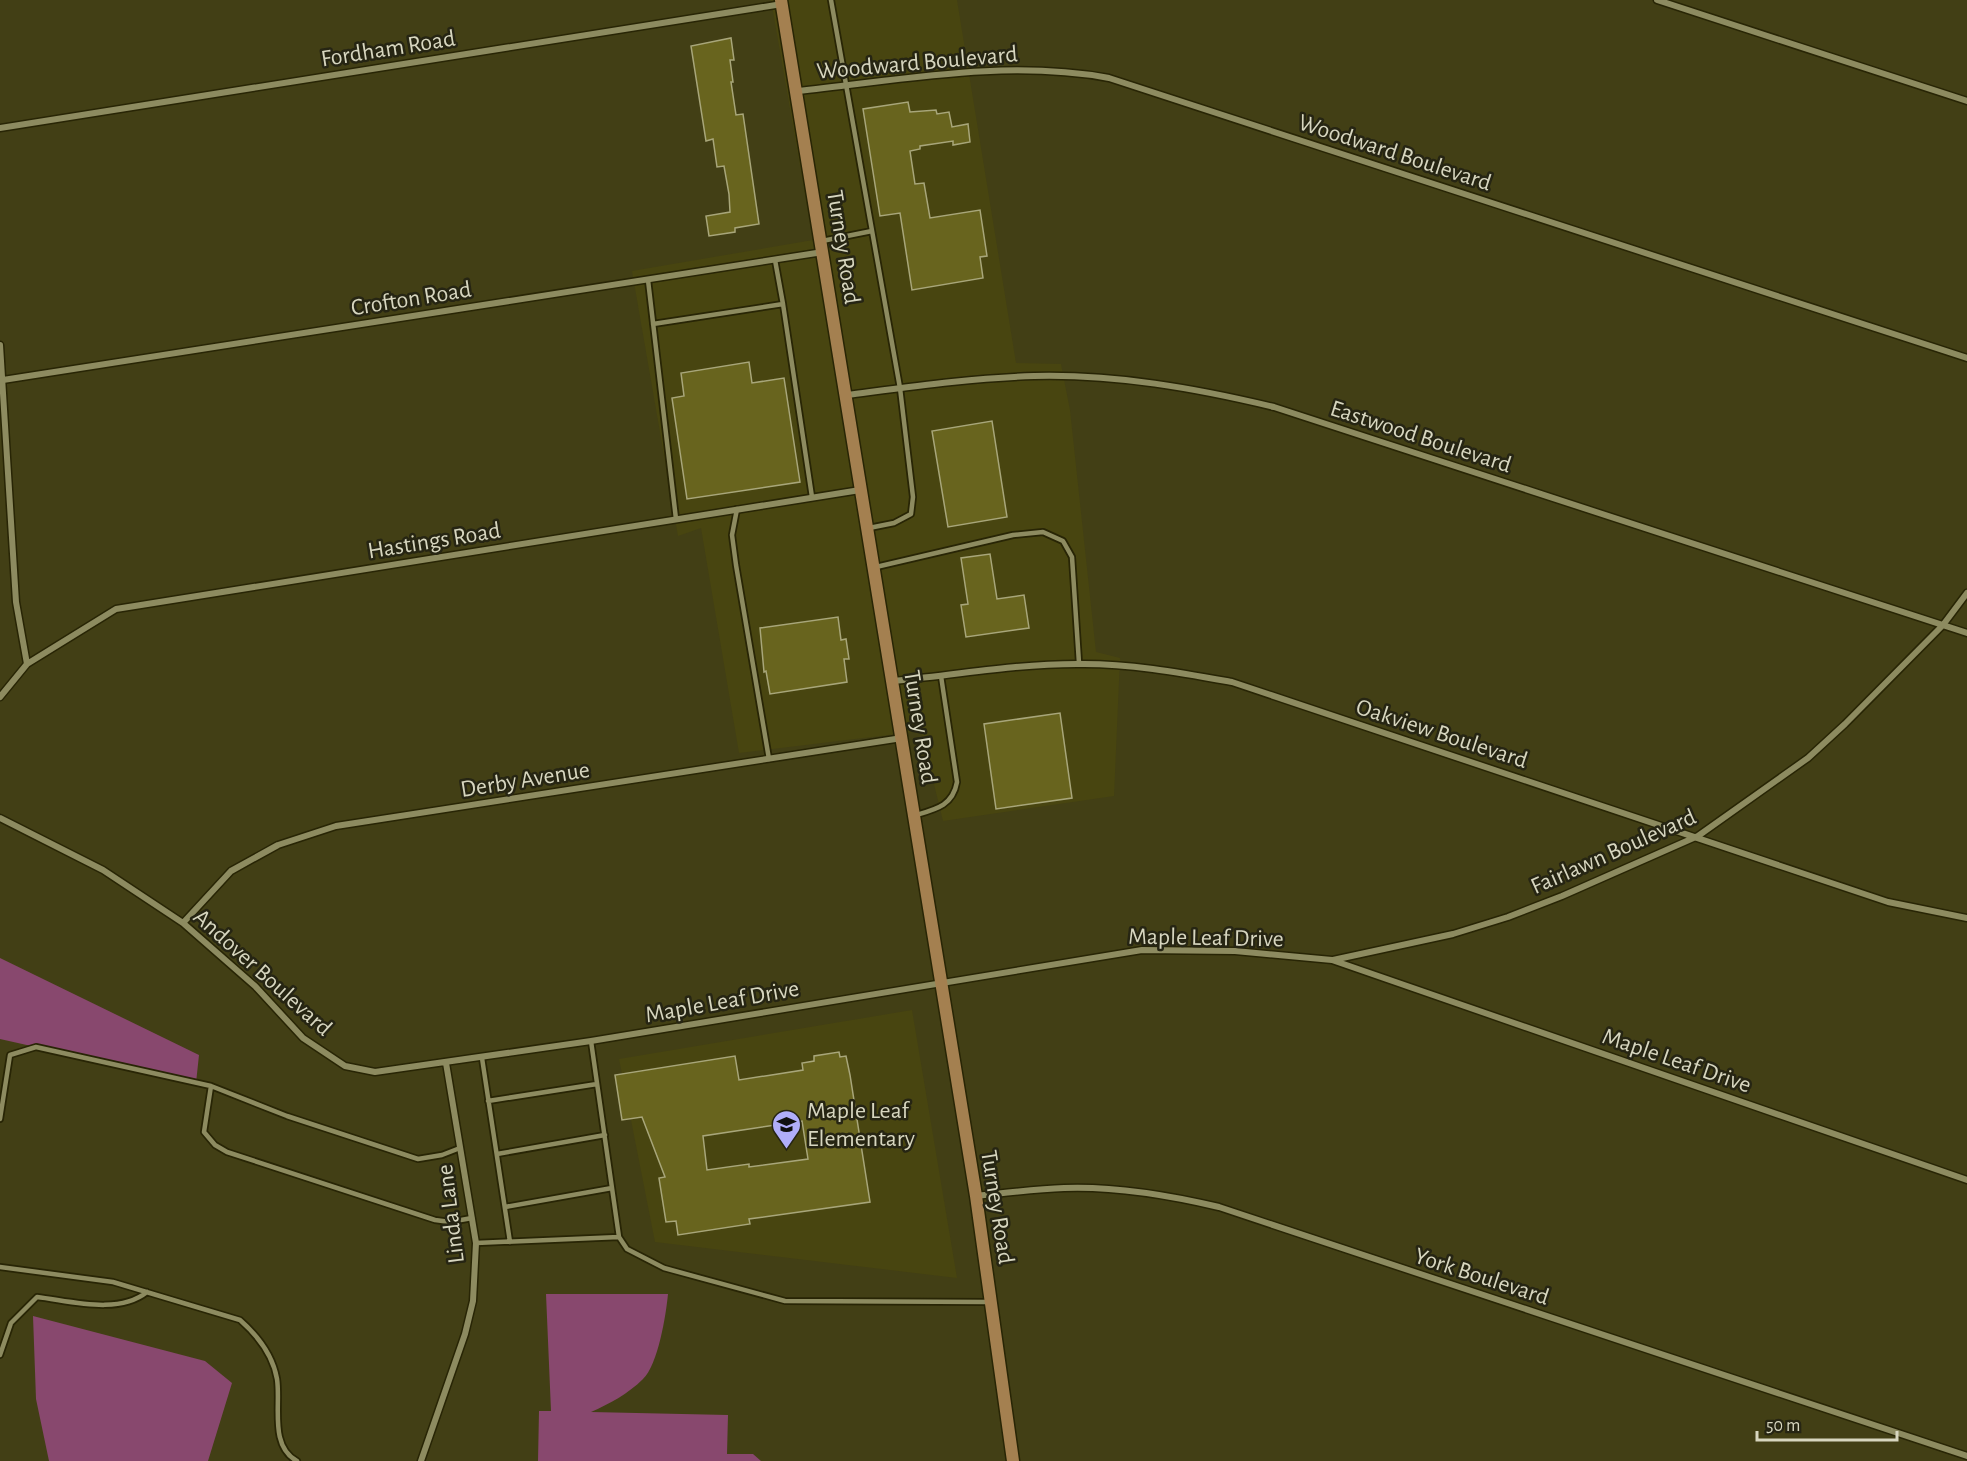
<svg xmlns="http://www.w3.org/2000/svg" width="1967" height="1461" viewBox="0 0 1967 1461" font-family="'Alegreya Sans',sans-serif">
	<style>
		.built { fill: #484510 }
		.green { fill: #88486e }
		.building { fill: #68641e; stroke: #a8a67a; stroke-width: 1.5; fill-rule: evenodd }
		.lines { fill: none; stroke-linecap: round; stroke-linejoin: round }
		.service-casing { stroke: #282505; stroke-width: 8 }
		.minor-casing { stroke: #282505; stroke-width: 9 }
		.secondary-casing { stroke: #282505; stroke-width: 15 }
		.service { stroke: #8d8b60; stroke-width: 4.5 }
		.minor { stroke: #8d8b60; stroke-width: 6 }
		.secondary { stroke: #a48050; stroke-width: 12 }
		.labels { text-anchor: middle; stroke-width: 5; stroke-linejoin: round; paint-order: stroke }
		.street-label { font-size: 24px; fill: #d7d6bf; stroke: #262513 }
		.poi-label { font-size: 24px; fill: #d7d6bf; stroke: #262513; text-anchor: start }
	</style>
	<rect width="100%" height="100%" fill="#423f15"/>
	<path class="built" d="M771,0H957L1016,363L1061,364L1070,410L1096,652L1120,658L1114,796L943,821L921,731L739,753L701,528L678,536L632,271L813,240Z
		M912,1010L957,1278L655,1242L619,1059Z"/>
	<path class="green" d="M0,958L199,1055L196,1083L0,1039Z
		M546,1294H668C666,1315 658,1365 643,1379C628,1394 609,1404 591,1412L728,1415L727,1454H753L761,1461H538L539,1411H551Z
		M33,1316L205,1361L232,1383L208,1461H49L36,1399Z"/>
	<path class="building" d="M731,38L734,60H730L733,82H731L736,115L743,114L759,224L735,228V232L709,236L706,216L730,212L729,194L724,166L717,167L713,139L706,141L691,46Z
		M908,102L910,112L936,110L937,114L949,112L952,127L968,124L970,142L953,145V141L920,146V149L910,151L915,184L924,183L930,218L980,210L987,256L980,257L983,278L912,290L900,213L880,216L863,109Z
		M749,362L752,383L784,378L800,482L687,499L672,398L684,396L681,373Z
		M992,421L1007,517L948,527L932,431Z
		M990,554L997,599L1024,595L1029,628L966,637L961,605L968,604L961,558Z
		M838,617L841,640L846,639L849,659H844L847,682L770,694L766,671L764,672L760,628Z
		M1060,713L1072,798L996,809L984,724Z
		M839,1052L840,1057L846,1056L850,1075L870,1202L749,1219L750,1224L678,1235L676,1221L666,1222L659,1178L665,1177L642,1117L622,1120L615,1075L735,1056L739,1080L803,1070L802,1063L814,1061V1056ZM802,1121L808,1159L749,1167V1164L707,1170L703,1136Z"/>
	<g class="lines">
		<defs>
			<path id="service" d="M831,0L900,388L913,497L911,514L894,523L869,528
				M822,241L872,231
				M775,260L783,304
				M648,280L676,519
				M653,324L783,304L812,497
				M737,509L732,535L736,565L769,759
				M876,567L1013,535L1043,532L1063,541L1072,557L1079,663
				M916,815C937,809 953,805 957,782L941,676
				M591,1041L619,1237L627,1249L664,1268L785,1301L988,1302
				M482,1058L510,1242
				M488,1101L597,1084
				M0,1119L10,1055L36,1047L211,1086
				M460,1148L442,1155L418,1159L287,1116L211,1086L204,1132L215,1145L227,1152L435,1220L450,1222L472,1218
				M497,1154L605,1135
				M505,1207L612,1188
				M476,1243L619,1237
				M0,1267L113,1282L240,1320C257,1335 273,1356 277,1379C281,1405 269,1446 297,1461
				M0,1355L11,1323L37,1297C71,1301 118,1315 147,1292"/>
			<path id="minor" d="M1657,0L1967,101
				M797,91C902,80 1004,59 1109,78L1967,358
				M0,128L782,4
				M0,345L16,602L27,664
				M3,380L823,252
				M847,395C909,387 971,378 1034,376C1115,374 1195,388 1274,407L1967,633
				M893,681C954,675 1015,664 1077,664C1128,663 1182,673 1232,682L1888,902L1967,918
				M0,697L27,664L116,609L860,490
				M0,818L103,870L183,923L255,986L303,1038L345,1066L375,1072L591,1041L1142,950L1235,951L1332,960L1967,1180
				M183,923L231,871L278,845L336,826L902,738
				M1333,960L1453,934L1508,917L1562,896L1698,836L1808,758L1845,724L1943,625L1967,593
				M976,1196C1005,1193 1035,1189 1064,1188C1116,1186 1168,1195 1219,1207L1967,1456
				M421,1461L465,1334L473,1301L476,1243L446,1063"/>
			<path id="secondary" d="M781,0L976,1196L1013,1461"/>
		</defs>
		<use href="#service" class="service-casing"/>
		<use href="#minor" class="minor-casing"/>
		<use href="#secondary" class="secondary-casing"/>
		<use href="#service" class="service"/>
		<use href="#minor" class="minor"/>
		<use href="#secondary" class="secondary"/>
	</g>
	<defs>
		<symbol id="school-pin" viewBox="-11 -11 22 30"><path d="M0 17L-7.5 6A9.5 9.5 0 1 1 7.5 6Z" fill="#b0aefa" stroke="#262513"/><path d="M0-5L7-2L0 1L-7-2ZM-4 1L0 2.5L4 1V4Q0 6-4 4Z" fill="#111"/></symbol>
	</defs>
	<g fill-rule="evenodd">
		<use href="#school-pin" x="770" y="1108" width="33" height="45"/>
	</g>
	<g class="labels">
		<g class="street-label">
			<text transform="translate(388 48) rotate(-9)" y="8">Fordham Road</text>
			<text transform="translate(917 62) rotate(-5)" y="8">Woodward Boulevard</text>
			<text transform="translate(1395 152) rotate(18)" y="8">Woodward Boulevard</text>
			<text transform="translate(844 247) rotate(81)" y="8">Turney Road</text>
			<text transform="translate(411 298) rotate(-9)" y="8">Crofton Road</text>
			<text transform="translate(1421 436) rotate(18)" y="8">Eastwood Boulevard</text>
			<text transform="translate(434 540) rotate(-9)" y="8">Hastings Road</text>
			<text transform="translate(921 727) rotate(81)" y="8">Turney Road</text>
			<text transform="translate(1442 733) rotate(18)" y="8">Oakview Boulevard</text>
			<text transform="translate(525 779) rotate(-9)" y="8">Derby Avenue</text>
			<text transform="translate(1613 851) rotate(-24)" y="8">Fairlawn Boulevard</text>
			<text transform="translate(1206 937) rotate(1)" y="8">Maple Leaf Drive</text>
			<text transform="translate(263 972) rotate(42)" y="8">Andover Boulevard</text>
			<text transform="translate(722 1001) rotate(-10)" y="8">Maple Leaf Drive</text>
			<text transform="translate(1677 1060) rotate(19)" y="8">Maple Leaf Drive</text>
			<text transform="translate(998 1207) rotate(81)" y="8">Turney Road</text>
			<text transform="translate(450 1214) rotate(-97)" y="8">Linda Lane</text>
			<text transform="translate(1482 1276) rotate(18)" y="8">York Boulevard</text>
		</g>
		<g class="poi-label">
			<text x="807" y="1118">Maple Leaf<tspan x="807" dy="28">Elementary</tspan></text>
		</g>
	</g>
	<path d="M1757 1431v9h140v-9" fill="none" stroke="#d7d6bf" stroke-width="3"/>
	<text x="1766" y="1431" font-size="18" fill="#d7d6bf" stroke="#262513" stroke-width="4.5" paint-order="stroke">50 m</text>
</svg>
